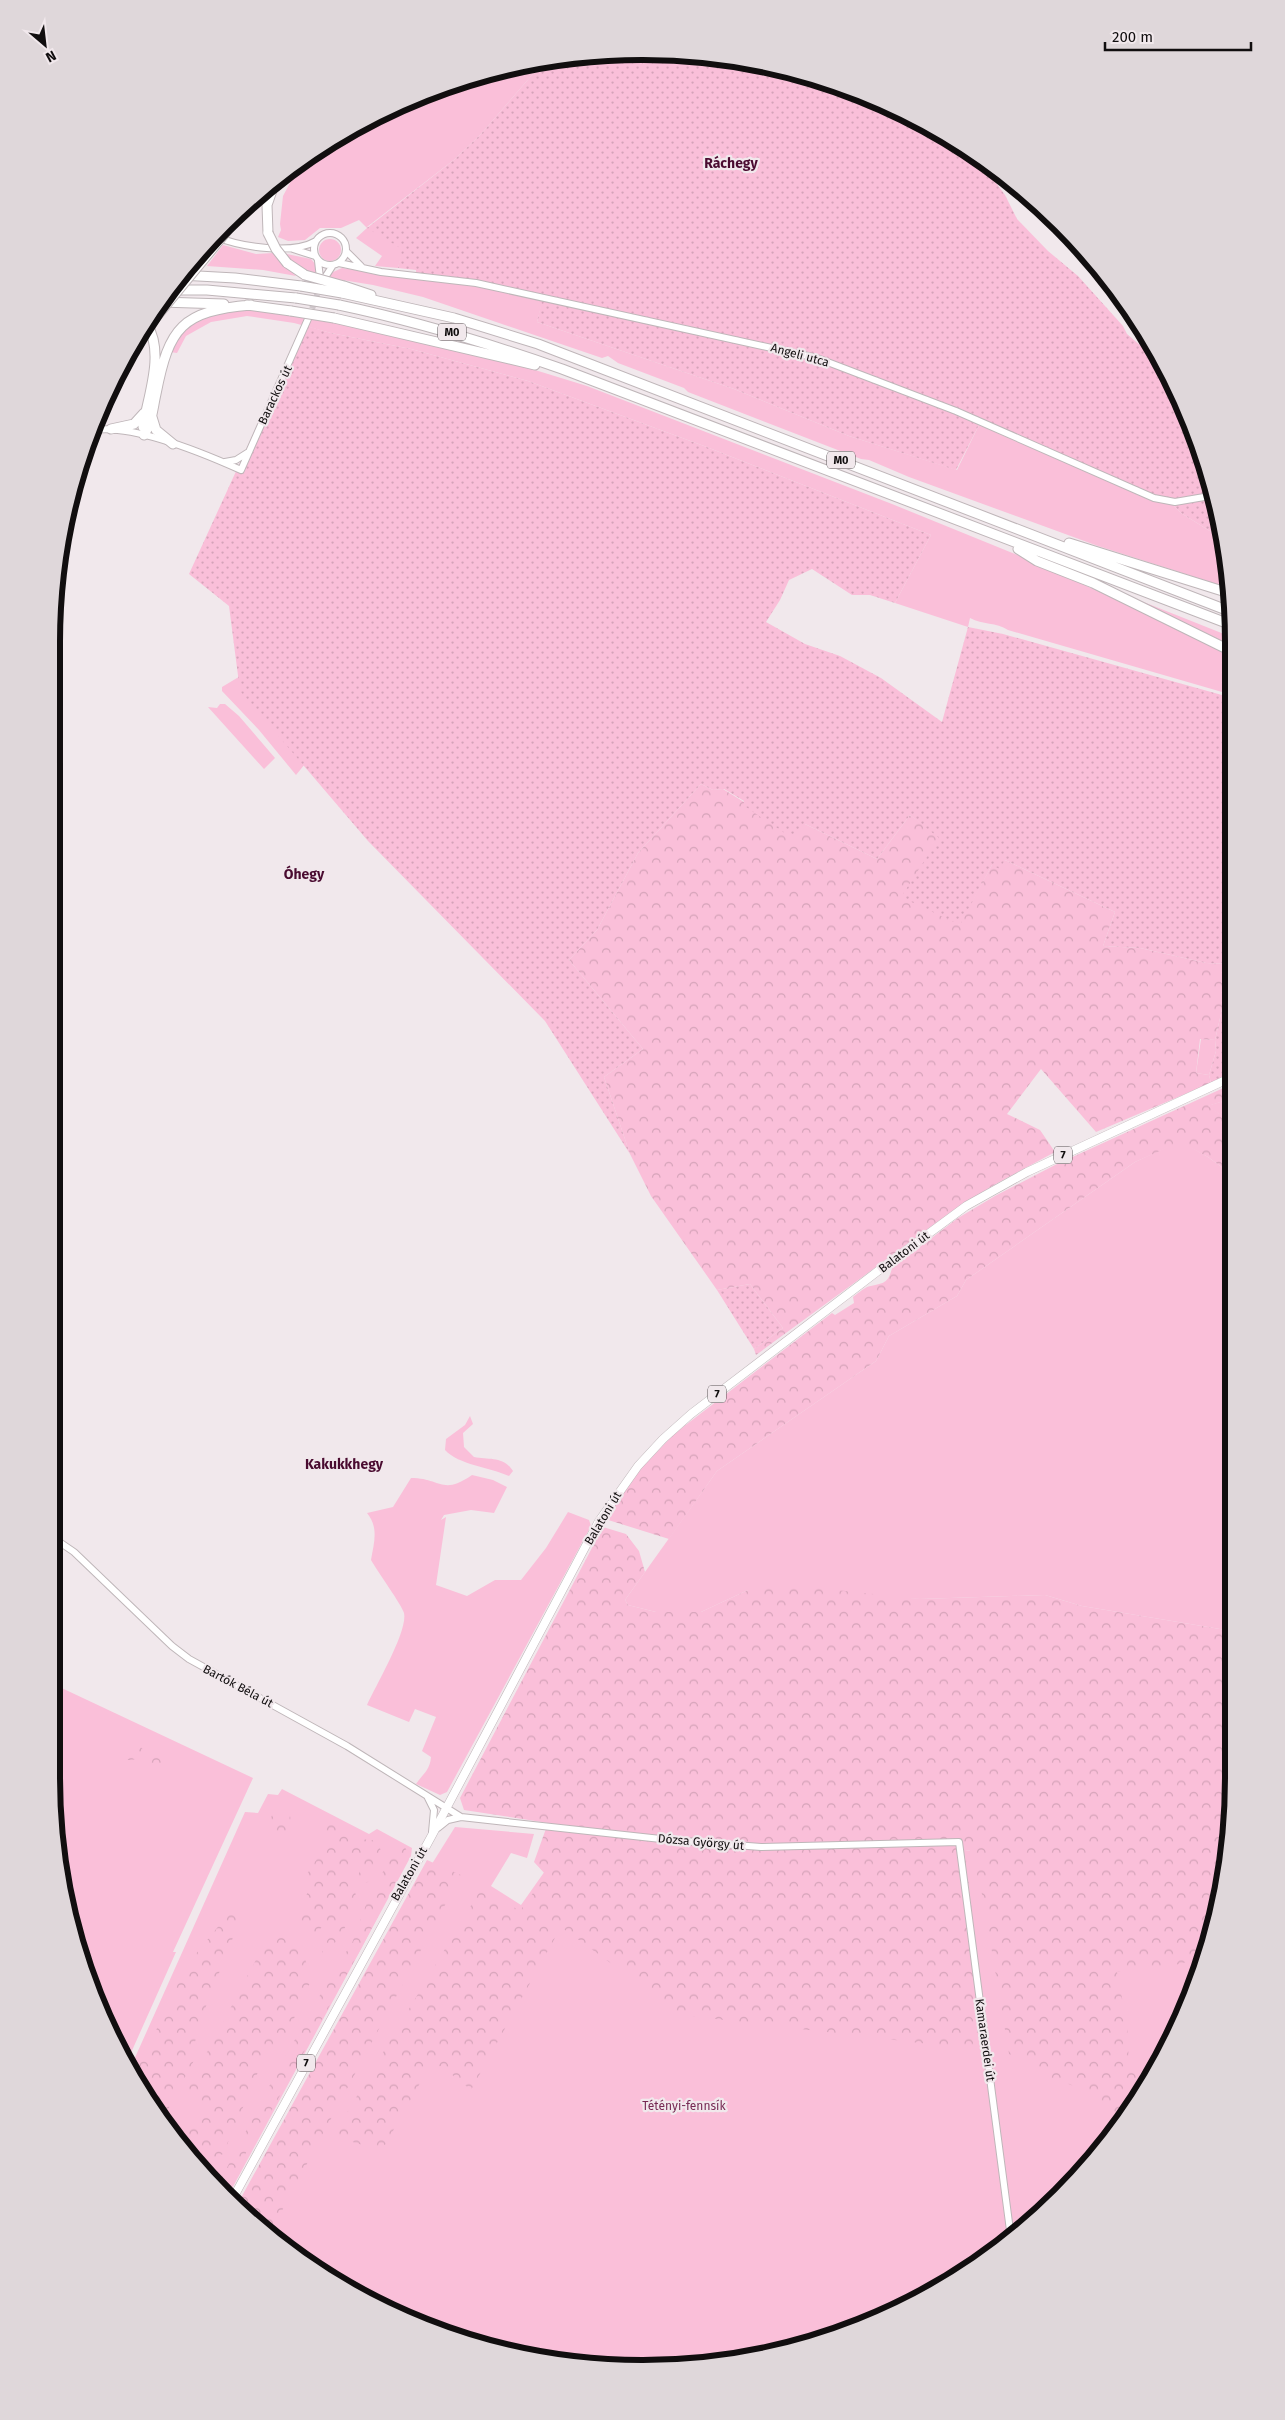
<svg xmlns="http://www.w3.org/2000/svg" width="1285" height="2420" viewBox="0 0 1285 2420" font-family="'Fira Sans',sans-serif">
	<style>
		.grass { fill: #fabfd9 }
		.forest { fill: url(#forest-crowns) }
		.garden { fill: url(#garden-dots) }
		.lines { fill: none; stroke-linecap: round; stroke-linejoin: round }
		.minor-tunnel { stroke: #cfc7cb; stroke-width: 6; stroke-dasharray: 6 3; stroke-linecap: butt }
		.minor-casing { stroke: #bfb6b9; stroke-width: 8 }
		.major-casing { stroke: #bfb6b9; stroke-width: 9 }
		.highway-casing { stroke: #bfb6b9; stroke-width: 11 }
		.minor { stroke: #fff; stroke-width: 6 }
		.major { stroke: #fff; stroke-width: 8 }
		.highway { stroke: #fff; stroke-width: 9 }
		.highway-bridge-casing { stroke: #bfb6b9; stroke-width: 11; stroke-linecap: butt }
		.highway-bridge { stroke: #fff; stroke-width: 9 }
		.labels { text-anchor: middle; stroke-width: 4.5; stroke-linejoin: round; paint-order: stroke }
		.shield { fill: #f1e8ec; stroke: #544f51; stroke-width: 1 }
		.shield-label { font-size: 11px; font-weight: bold; fill: #110e0f }
		.street-label { font-size: 12px; fill: #110e0f; stroke: #f1e8ec }
		.park-label { font-size: 12px; fill: #762953; stroke: #f1e8ec }
		.neighbourhood-label { font-size: 14px; font-weight: bold; fill: #4a0b30; stroke: #f1e8ec }
		.rim { fill: none; stroke: #110e0f; stroke-width: 6 }
	</style>
	<defs>
		<pattern id="forest-crowns" width="20" height="18" patternUnits="userSpaceOnUse" patternTransform="scale(1.25)"><rect width="20" height="18" fill="#fabfd9"/><path d="M2 6a3 3 0 1 1 6 0M12 15a3 3 0 1 1 6 0" fill="none" stroke="#d5a3b9"/></pattern>
		<pattern id="garden-dots" width="8" height="8" patternUnits="userSpaceOnUse" patternTransform="scale(1.25)"><rect width="8" height="8" fill="#fabfd9"/><path d="M2 2h.1M6 6h.1" fill="none" stroke="#d5a3b9" stroke-width="1.8" stroke-linecap="round"/></pattern>
	</defs>
	<rect width="100%" height="100%" fill="#f1e8ec"/>
	<path class="grass" d="M534,64L538,68L481,134L455,159L367,227L403,249L398,268L375,266L382,256L356,238L367,228L359,220L341,228H320L305,240L288,241L278,237L281,230L280,224L283,196L291,181L310,157L347,130L453,83L489,74L494,79L502,71Z
		M319 250a11 11 0 1 1 22 0a11 11 0 1 1-22 0Z
		M223,245L256,254L273,253L296,276L263,270L207,266Z
		M282,253L311,259L316,265V275L299,268Z
		M342,268L413,279L416,273L544,295L537,322L734,389L849,436L957,470L979,425L1152,501L1173,505L1181,513L1221,538L1229,565V588L1098,546L909,477L869,460L861,459L688,392L684,388L618,363L608,356L602,358L423,297L373,285L330,278L331,273Z
		M257,309L365,326L509,362L587,386L892,504L1027,559L1144,612L1229,655V694L1008,630C996,622 983,625 970,618L968,627L895,603L931,535L704,446L528,381L411,349L331,333L294,323L247,316L211,322L186,336L177,353L170,352C191,310 216,312 257,309Z
		M1131,597L1229,636V645L1224,642Z
		M247,672L314,753L296,775L259,730L222,691V687Z
		M220,704H225L239,716L275,758L264,769L208,707L217,708Z
		M1201,1039L1215,1040L1216,1051L1209,1075L1196,1073Z
		M1230,1099V1121L1207,1106Z
		M1180,1141L1208,1157L1231,1174L1232,1631L1082,1606L1045,1595L920,1599L748,1590L701,1612H656L628,1605L625,1600L717,1471L876,1361L889,1336L957,1296L966,1280L1135,1162Z
		M470,1416L473,1424L463,1433L464,1447L474,1457C489,1460 504,1456 513,1471L509,1476C489,1467 459,1465 445,1450L446,1439L465,1425Z
		M472,1475L493,1480L507,1487L494,1513L471,1510L444,1515L441,1520L446,1517L436,1585L467,1596L495,1580H521L546,1548L568,1512L589,1520L591,1526L447,1792L440,1795L416,1784C423,1774 430,1770 431,1757L422,1751L436,1717L415,1709L409,1722L367,1705C376,1685 408,1631 404,1613C402,1605 377,1571 371,1560C374,1542 379,1528 367,1513L393,1507L411,1478C441,1478 442,1496 472,1475Z
		M51,1683L253,1778L173,1952H176L126,2064C112,2032 93,2000 82,1967C52,1875 51,1779 51,1683Z
		M282,1789L369,1834L377,1829L412,1848L411,1856L228,2196L174,2138L129,2071L245,1812L258,1813L268,1794L278,1795Z
		M455,1827L534,1834L527,1858L511,1853L491,1886L521,1905L545,1871L965,1851L971,1850L972,1854L1228,1845L1214,1931L1206,1951L1183,1962L1203,1958L1173,2039L1111,2138L1033,2222L971,2269L869,2324L795,2349L681,2367H604L490,2349L416,2324L314,2269L252,2222L239,2207L400,1915Z"/>
	<path class="forest" d="M701,784L713,790L723,789L744,802L805,824L877,859L910,815L940,837L959,925L992,865L1005,860L1115,912L1103,946L1140,948L1206,963L1230,964V974L1215,1040L1200,1039L1196,1073L1209,1075L1211,1083L1096,1132L1041,1069L1007,1114L1040,1130L1055,1152L994,1185L955,1209L756,1355L754,1349L783,1328L750,1284L717,1290L651,1196L630,1154L604,1077L643,1049L569,960L597,930L638,853Z
		M1230,1085V1099L1208,1106L1230,1121L1231,1174L1208,1157L1180,1142L1135,1162L966,1280L957,1296L889,1336L876,1361L717,1471L669,1539L605,1519L631,1479L674,1434L832,1313L835,1315L854,1303L853,1297C857,1294 863,1289 867,1287C882,1283 888,1285 892,1268L958,1218L995,1196L1055,1165Z
		M603,1527L626,1534L639,1551L645,1572L625,1600L628,1605L656,1612H701L748,1590L780,1584L920,1599L1045,1595L1082,1606L1232,1631V1816L1214,1931L1203,1958L1159,1969L1117,1972L1127,2024L1129,2064L1144,2085L1121,2123L1099,2102L1079,2088L1052,2078L1009,2054L983,1898L970,1850L965,1851L988,2051L682,2015L561,1927L471,2090L441,2066L428,2069L385,2145L369,2147L333,2136L482,1887L520,1911L546,1875L534,1862L548,1823L464,1810L460,1798Z
		M137,1744L151,1756H166L168,1760L155,1766C137,1754 144,1760 126,1760V1748Z
		M274,1809L281,1810L290,1816L291,1822L298,1826L299,1830L295,1833L278,1837L275,1830H267Z
		M325,1820L361,1839L378,1841L382,1855L368,1882L362,1883L358,1876L365,1858L361,1855C338,1872 357,1882 356,1900C356,1914 336,1942 327,1954L322,1952L332,1929L325,1924L314,1935L298,1926L299,1911L311,1885L305,1877L328,1842L321,1831Z
		M405,1847L409,1856L362,1947L267,2119L262,2120C249,2144 239,2170 227,2195L218,2185L276,2073L341,1958L351,1946L371,1891L394,1854L399,1848Z
		M427,1860L461,1875L269,2235L252,2222L237,2205Z
		M235,1909L243,1912L201,2019L195,2042L200,2049L162,2121L133,2077L168,2006L174,2000L178,1976L230,1912Z
		M268,1937H285L295,1943L304,1955L311,1979L305,1998L273,2057L261,2065L223,2154L213,2159L208,2166V2175L177,2141L196,2119L202,2104L197,2097L186,2092Z"/>
	<path class="garden" d="M681,53L796,71L904,112L982,164L1005,195L1017,219L1048,251L1078,276L1123,326L1127,334L1156,359L1189,417L1221,538L1181,513L1173,505L1152,501L979,425L956,470L849,436L734,389L537,322L543,296L416,273V270L398,268L402,249L367,228L455,159L481,134L538,68L534,64L566,56Z
		M303,325L331,333L411,349L528,381L704,446L931,535L895,603L870,595H852L812,569L789,580L780,600L766,622L805,644L840,656L881,678L942,722L968,627L1003,634L1229,697L1230,964L1206,963L1140,948L1103,946L1115,912L1005,860L999,869L992,865L960,925L901,897L939,838L910,815L877,859L805,824L792,838L743,805L744,801L724,789L713,790L701,784L638,853L597,930L569,960L643,1049L604,1077L630,1154L545,1021L368,841L240,691L229,606L189,574Z
		M1230,974V1074L1211,1083L1209,1075L1216,1051L1215,1040Z
		M750,1284L783,1328L754,1349L717,1290Z"/>
	<g class="lines">
		<path class="minor-tunnel" d="M309,317L320,287"/>
		<defs>
			<path id="minor" d="M314 249a16 16 0 1 1 32 0a16 16 0 1 1-32 0Z
				M216,237C242,247 292,255 316,241
				M293,249L315,256
				M346,251L361,266
				M318,261L320,278
				M339,263L381,272L476,283L817,358L956,411L1154,498L1175,502L1210,496
				M324,279L333,265
				M94,430C134,424 203,453 241,470L308,319
				M225,462L236,460L247,453
				M52,1537L74,1552L172,1646L189,1659L347,1746L461,1817L670,1840L761,1847L959,1842L1011,2238
				M428,1798L434,1810L432,1832
				M438,1828L448,1820L461,1817"/>
			<path id="major" d="M232,2200L431,1837L599,1521L638,1466L663,1439L691,1414L878,1271L966,1206L1027,1172L1230,1078"/>
			<path id="highway" d="M236,220L255,196
				M268,233L267,205L275,182
				M287,263L305,275
				M180,275L235,278L301,286
				M172,285L177,278
				M344,286L371,295
				M169,290H207L296,298
				M342,293L454,318L538,344L1229,611
				M161,302L224,304
				M247,305L291,311
				M339,305C415,321 488,343 562,369L1229,624
				M334,318L535,365
				M152,417L156,430L173,444
				M143,427C148,395 165,354 147,324
				M111,429L134,424L144,413
				M144,435C152,423 153,407 156,394C169,327 182,311 251,305
				M1069,543L1229,593
				M1018,549L1037,561L1093,583L1229,650"/>
		</defs>
		<use href="#minor" class="minor-casing"/>
		<use href="#major" class="major-casing"/>
		<use href="#highway" class="highway-casing"/>
		<use href="#minor" class="minor"/>
		<use href="#major" class="major"/>
		<use href="#highway" class="highway"/>
		<defs>
			<path id="highway-bridge" d="M268,233L276,249L287,263
				M305,275L344,286
				M301,286L342,293
				M296,298L339,305
				M291,311L334,318
				M138,339L236,220"/>
		</defs>
		<use href="#highway-bridge" class="highway-bridge-casing"/>
		<use href="#highway-bridge" class="highway-bridge"/>
	</g>
	<g class="labels">
		<g class="shield">
			<rect x="438" y="323.5" width="28" height="17" rx="4"/>
			<rect x="827" y="451.5" width="28" height="17" rx="4"/>
			<rect x="1054" y="1146.5" width="18" height="17" rx="4"/>
			<rect x="708" y="1385.5" width="18" height="17" rx="4"/>
			<rect x="297" y="2054.5" width="18" height="17" rx="4"/>
		</g>
		<g class="shield-label">
			<text x="452" y="336">M0</text>
			<text x="841" y="464">M0</text>
			<text x="1063" y="1159">7</text>
			<text x="717" y="1398">7</text>
			<text x="306" y="2067">7</text>
		</g>
		<g class="street-label">
			<text transform="translate(800 355) rotate(15)" y="4">Angeli utca</text>
			<text transform="translate(275 395) rotate(-65)" y="4">Barackos út</text>
			<text transform="translate(904 1252) rotate(-37)" y="4">Balatoni út</text>
			<text transform="translate(603 1518) rotate(-59)" y="4">Balatoni út</text>
			<text transform="translate(238 1686) rotate(28)" y="4">Bartók Béla út</text>
			<text transform="translate(701 1842) rotate(5)" y="4">Dózsa György út</text>
			<text transform="translate(409 1874) rotate(-60)" y="4">Balatoni út</text>
			<text transform="translate(985 2040) rotate(82)" y="4">Kamaraerdei út</text>
		</g>
		<g class="park-label">
			<text x="684" y="2110">Tétényi-fennsík</text>
		</g>
		<g class="neighbourhood-label">
			<text x="731" y="168">Ráchegy</text>
			<text x="304" y="879">Óhegy</text>
			<text x="344" y="1469">Kakukkhegy</text>
		</g>
	</g>
	<path d="M0 0H1285V2420H0ZM642 60H643A582 582 0 0 1 1225 642V1778A582 582 0 0 1 643 2360H642A582 582 0 0 1 60 1778V642A582 582 0 0 1 642 60Z" fill="#dfd7da" fill-rule="evenodd"/>
	<path class="rim" d="M642 60H643A582 582 0 0 1 1225 642V1778A582 582 0 0 1 643 2360H642A582 582 0 0 1 60 1778V642A582 582 0 0 1 642 60Z"/>
	<g transform="translate(45 45) rotate(152)" stroke="#f1e8ec" stroke-width="4" paint-order="stroke">
	<path d="M0-4L9 19L0 12L-9 19Z" fill="#110e0f"/>
	<text y="-8" font-size="14" font-weight="bold" text-anchor="middle" fill="#110e0f">N</text>
	</g>
	<path d="M1105 42v8h146v-8" fill="none" stroke="#110e0f" stroke-width="2.5"/>
	<text x="1112" y="42" font-size="15" fill="#110e0f" stroke="#f1e8ec" stroke-width="4" paint-order="stroke">200 m</text>
</svg>
